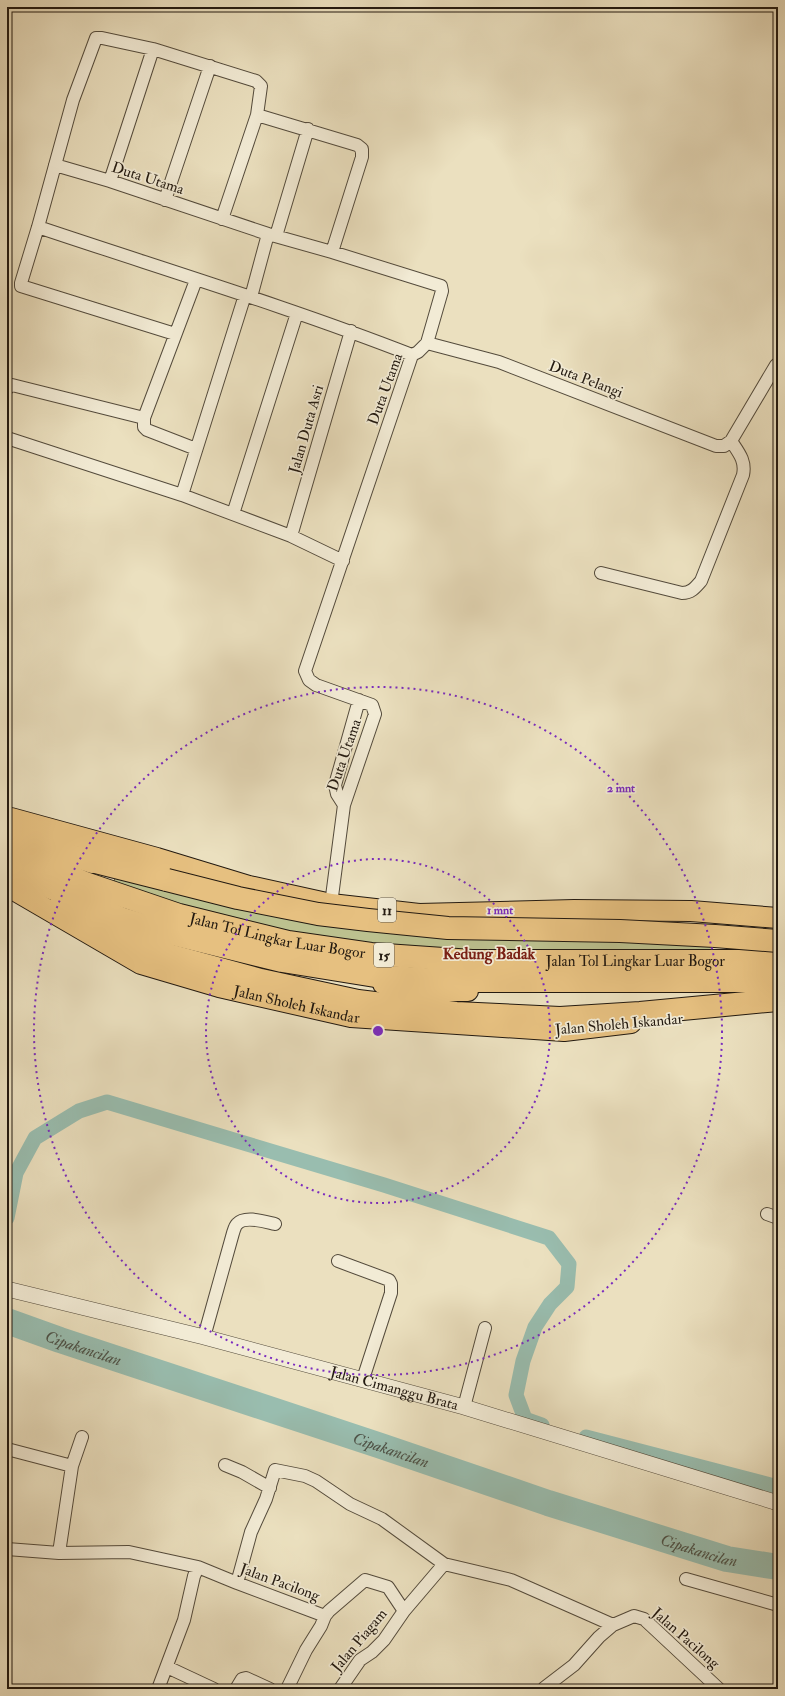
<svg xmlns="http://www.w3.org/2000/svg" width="785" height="1696" viewBox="0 0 785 1696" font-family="'IM FELL Double Pica',serif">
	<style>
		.green { fill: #bcc18f; stroke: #6f6d50 }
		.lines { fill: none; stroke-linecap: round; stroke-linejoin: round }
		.canal { stroke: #99bdaf; stroke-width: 15 }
		.river { stroke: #99bdaf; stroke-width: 26 }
		.minor-casing { stroke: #544b3c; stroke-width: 14 }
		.tertiary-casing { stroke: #544b3c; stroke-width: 16 }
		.trunk-casing { stroke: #221910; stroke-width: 22 }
		.motorway-casing { stroke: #221910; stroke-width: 24 }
		.minor { stroke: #f2ebd5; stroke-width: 12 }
		.tertiary { stroke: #f2ebd5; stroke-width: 15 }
		.trunk { stroke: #e6c080; stroke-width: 20 }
		.motorway { stroke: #e6c080; stroke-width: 22 }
		.motorway-bridge-casing { stroke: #221910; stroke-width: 24; stroke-linecap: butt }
		.motorway-bridge { stroke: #e6c080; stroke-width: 22 }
		.ring { fill: none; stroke: #7b2cbf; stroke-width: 2; stroke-dasharray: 2 4 }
		.labels { text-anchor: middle; stroke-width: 3.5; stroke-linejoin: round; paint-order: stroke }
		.shield { fill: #f2ebd5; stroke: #60584b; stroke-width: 1 }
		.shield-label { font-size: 14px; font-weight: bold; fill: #221910 }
		.street-label { font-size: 15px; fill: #221910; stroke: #f2ebd5 }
		.neighbourhood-label { font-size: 16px; font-weight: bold; fill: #7a1f14; stroke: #f2ebd5 }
		.water-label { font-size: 16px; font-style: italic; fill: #4c5248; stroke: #f2ebd5 }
		.centre { fill: #7b2cbf; stroke: #f2ebd5; stroke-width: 2 }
		.ring-label { font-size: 12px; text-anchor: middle; font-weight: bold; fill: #7b2cbf; stroke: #f2ebd5; stroke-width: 3.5; stroke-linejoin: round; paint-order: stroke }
	</style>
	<rect width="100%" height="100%" fill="#ebe0bf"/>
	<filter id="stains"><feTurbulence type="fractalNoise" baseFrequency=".005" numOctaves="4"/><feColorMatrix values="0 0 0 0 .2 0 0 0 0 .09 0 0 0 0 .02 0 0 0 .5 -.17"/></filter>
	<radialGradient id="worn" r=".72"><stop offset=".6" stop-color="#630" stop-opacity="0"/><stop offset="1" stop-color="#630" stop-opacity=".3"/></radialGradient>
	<path class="green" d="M118,872L711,940L715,981H455L101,909Z"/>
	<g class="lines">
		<path class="canal" d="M7,1218L16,1173L35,1138L79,1111L107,1102L384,1185L549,1238L569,1264L567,1287L550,1304L535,1327L523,1361L516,1395L525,1419L542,1425
			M586,1437L778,1487"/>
		<path class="river" id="s1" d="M7,1321L60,1340L381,1446L548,1503L727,1559L778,1567"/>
		<defs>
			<path id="minor" d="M257,115L357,145L362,149V157L332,252
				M55,165L110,181L268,234L332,252L441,286L442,291L427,343L418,352L412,355L305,671L309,680L316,685L372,705L375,714L344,805L331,904
				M110,181L153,49
				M165,200L210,66
				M38,227C163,269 289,307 412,355
				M276,236L308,129
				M196,280L144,418V427L147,430L196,449
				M245,295L182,495L291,536L343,561
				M251,297L268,234
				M175,334L21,286V283L38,227L73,100L96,38H102L153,49L256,81L261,86L257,115L222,219
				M427,343L499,362L716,446H724L731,441L776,365L778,364
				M7,389L9,385H12L144,418
				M7,438L182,495
				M233,514L297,313
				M291,536L351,331
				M601,573L682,593C691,593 695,588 701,581L743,475C746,461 739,453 731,441
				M344,805L337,794L335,785L359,700
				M767,1214L778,1218
				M338,1261L389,1280L391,1284V1293L363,1379
				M204,1337L233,1233C234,1230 235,1226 237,1224C245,1215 266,1222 275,1224
				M464,1407L485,1328
				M7,1449L72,1466
				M225,1465L242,1472L270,1488
				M7,1549L59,1553L129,1552L198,1567L237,1583L325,1616L329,1611L365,1580L388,1587L404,1611L444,1564L511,1580L613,1625L634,1616L644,1619L719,1689
				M59,1553L72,1466L82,1437
				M686,1579L778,1605
				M237,1583L251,1532L266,1499L275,1470L305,1476L316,1481L350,1504L382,1519L444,1564
				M167,1667L214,1689
				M544,1688L574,1665L599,1637L613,1625
				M158,1689L184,1620L194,1576L198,1567
				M236,1689L242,1679L246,1678L270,1689
				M287,1689L306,1650L321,1626L325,1616
				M340,1689L360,1660L372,1652L384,1640L404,1611"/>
			<g id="tertiary">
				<path id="s2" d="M7,1289L204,1337L464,1407L778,1503"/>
			</g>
			<g id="trunk">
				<path d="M11,818L157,858L249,886L331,904L419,914L574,910L691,911L778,918"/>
				<path d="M7,828L92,863"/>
				<path id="s3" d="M7,886L141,964L219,987L351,1017L564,1031L631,1023"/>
				<path d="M383,984L421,991H468"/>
			</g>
			<g id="motorway">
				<path id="s4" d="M7,847L85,883L179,915L288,942L371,954L472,961H778"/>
				<path d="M76,857L167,880"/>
				<path d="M7,869L123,919L173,934L282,961L375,976L455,981H778"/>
				<path d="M60,906L100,928L169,955L261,980L358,1001L456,1013L560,1018L640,1013L778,1000"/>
			</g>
		</defs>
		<use href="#minor" class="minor-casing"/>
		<use href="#tertiary" class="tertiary-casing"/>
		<use href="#trunk" class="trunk-casing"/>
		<use href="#motorway" class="motorway-casing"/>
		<use href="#minor" class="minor"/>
		<use href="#tertiary" class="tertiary"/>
		<use href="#trunk" class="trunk"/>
		<use href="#motorway" class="motorway"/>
		<defs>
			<path id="motorway-bridge" d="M167,880L238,898L318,914L368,920L448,928L620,931L715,936L778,941"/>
		</defs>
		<use href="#motorway-bridge" class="motorway-bridge-casing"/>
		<use href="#motorway-bridge" class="motorway-bridge"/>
	</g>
	<g class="ring">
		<circle cx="378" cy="1031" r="172"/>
		<circle cx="378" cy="1031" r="344"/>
	</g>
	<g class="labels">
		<g class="shield">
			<rect x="378" y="898" width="18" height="24" rx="3"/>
			<rect x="374" y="943" width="20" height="24" rx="3"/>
		</g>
		<g class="shield-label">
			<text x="387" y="915">11</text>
			<text x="384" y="960">15</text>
		</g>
		<g class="street-label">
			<text transform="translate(148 178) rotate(18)" y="5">Duta Utama</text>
			<text transform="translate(586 379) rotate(21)" y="5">Duta Pelangi</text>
			<text transform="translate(385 389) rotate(-70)" y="5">Duta Utama</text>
			<text transform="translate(306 429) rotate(-74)" y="5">Jalan Duta Asri</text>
			<text transform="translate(344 755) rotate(-71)" y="5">Duta Utama</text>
			<text dy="5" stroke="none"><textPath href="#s4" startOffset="286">Jalan Tol Lingkar Luar Bogor</textPath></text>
			<text dy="5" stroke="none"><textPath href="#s4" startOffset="646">Jalan Tol Lingkar Luar Bogor</textPath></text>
			<text dy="5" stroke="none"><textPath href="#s3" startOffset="316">Jalan Sholeh Iskandar</textPath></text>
			<text transform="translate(619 1024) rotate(-5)" y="5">Jalan Sholeh Iskandar</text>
			<text dy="5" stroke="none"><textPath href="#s2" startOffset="400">Jalan Cimanggu Brata</textPath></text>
			<text transform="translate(280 1582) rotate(20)" y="5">Jalan Pacilong</text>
			<text transform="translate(686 1638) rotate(41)" y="5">Jalan Pacilong</text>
			<text transform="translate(359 1640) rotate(-50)" y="5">Jalan Piagam</text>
		</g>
		<g class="neighbourhood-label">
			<text x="489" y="959">Kedung Badak</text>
		</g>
		<g class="water-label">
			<text dy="6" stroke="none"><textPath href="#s1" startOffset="81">Cipakancilan</textPath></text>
			<text dy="6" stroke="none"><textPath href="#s1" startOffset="405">Cipakancilan</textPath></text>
			<text dy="6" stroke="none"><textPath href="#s1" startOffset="729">Cipakancilan</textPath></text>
		</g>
	</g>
	<circle cx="378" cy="1031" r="6" class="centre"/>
	<g class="ring-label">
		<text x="621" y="792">2 mnt</text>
		<text x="500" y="914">1 mnt</text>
	</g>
	<rect width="785" height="1696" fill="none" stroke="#ebe0bf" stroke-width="24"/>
	<rect x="8" y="8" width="769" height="1680" fill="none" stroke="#221910" stroke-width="2"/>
	<rect x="12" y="12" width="761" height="1672" fill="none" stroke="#221910"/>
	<rect width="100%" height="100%" filter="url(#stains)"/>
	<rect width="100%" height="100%" fill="url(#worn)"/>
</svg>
